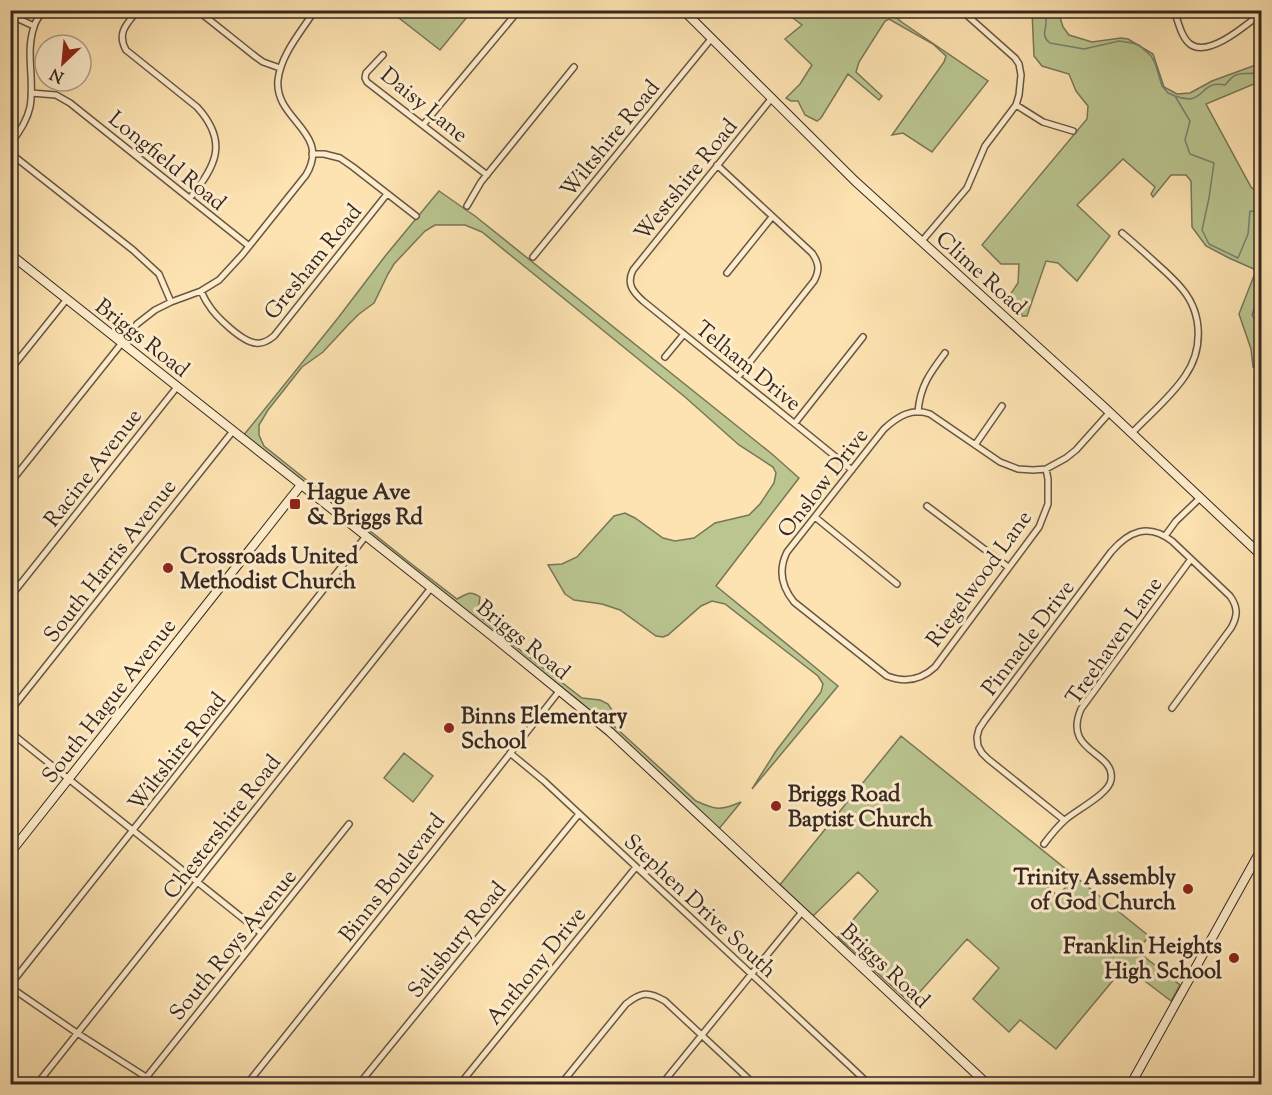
<svg xmlns="http://www.w3.org/2000/svg" width="1272" height="1095" viewBox="0 0 1272 1095" font-family="'Sorts Mill Goudy',serif">
	<style>
		.green { fill: #bac590; stroke: #787659; stroke-width: 1.5; fill-rule: evenodd }
		.lines { fill: none; stroke-linecap: round; stroke-linejoin: round }
		.stream { stroke: #758275; stroke-width: 1.5 }
		.street-casing { stroke: #685646; stroke-width: 8 }
		.secondary-casing { stroke: #362722; stroke-width: 10 }
		.street { stroke: #feedcc; stroke-width: 5 }
		.secondary { stroke: #feedcc; stroke-width: 8 }
		.poi-dot { fill: #8f2418; stroke: #feedcc; stroke-width: 2 }
		.labels { text-anchor: middle; stroke-width: 6; stroke-linejoin: round; paint-order: stroke }
		.street-label { font-size: 22px; fill: #362722; stroke: #feedcc }
		.poi-label { font-size: 22px; font-weight: bold; fill: #362722; stroke: #feedcc; text-anchor: start }
	</style>
	<rect width="100%" height="100%" fill="#fde3b1"/>
	<filter id="stains"><feTurbulence type="fractalNoise" baseFrequency=".00333" numOctaves="4"/><feColorMatrix values="0 0 0 0 .2 0 0 0 0 .09 0 0 0 0 .02 0 0 0 .5 -.17"/></filter>
	<radialGradient id="worn" r=".72"><stop offset=".6" stop-color="#630" stop-opacity="0"/><stop offset="1" stop-color="#630" stop-opacity=".3"/></radialGradient>
	<path class="green" d="M390,11H472L440,50Z
		M784,11H888L903,23L988,81L932,152L903,133L892,135L944,62L946,56L933,44L889,19L885,21L859,62L856,72L882,96L879,100L848,74L821,118L817,121L805,115L798,101H791L786,98L800,84L812,65L785,39L802,25Z
		M1032,11H1058L1063,27L1069,35L1092,42L1121,38L1128,39L1153,54L1164,87L1177,94L1190,93L1212,81L1261,63V81L1206,104L1251,187L1261,196V370L1253,367L1251,349L1239,314L1255,273L1254,269L1229,258L1206,246L1192,227L1191,181L1186,175H1171L1153,197L1151,194L1155,187L1123,159L1077,205L1110,236L1077,281L1058,263L1046,261L1027,316H1022L1020,303L1008,298L1018,283L1019,264H1001L982,245L1087,119L1088,106L1076,91L1069,74L1042,66L1034,56Z
		M439,191L475,216L772,454L799,478L716,586L838,686L752,789L776,751L821,692L823,684L818,676L725,604L712,601L701,606L668,635L663,637L656,636L620,610L602,604L574,600L565,594L548,565L562,564L577,557L614,516L625,513L635,518L663,538L675,541L694,538L715,523L749,515L760,504L774,483L776,473L773,467L739,445L685,397L482,232L465,225H435L425,231L394,264L388,274L374,303L359,314L348,325L323,352L302,367L268,410L259,425V435L264,446L409,562L457,599C467,594 470,590 480,597L478,612L483,619L502,636L582,698L600,700L608,704L612,710V719L615,727L696,801C716,810 720,811 741,802L718,830L580,702L243,436L338,318L386,255Z
		M901,736L1149,936L1137,951L1180,985L1171,1001L1125,966L1056,1049L1020,1020L1009,1032L973,999L999,968L967,939L910,1003L838,937L878,891L858,872L812,917L779,886ZM1056,867L1072,880L1058,896L1043,883Z
		M404,753L433,776L413,802L384,778Z"/>
	<g class="lines">
		<path class="stream" d="M1045,10C1045,14 1046,17 1046,20C1047,30 1040,35 1050,43L1084,49L1119,41L1132,43L1139,45L1151,56L1155,63L1162,86L1168,93L1175,96L1190,121L1185,140L1190,154L1214,163L1209,198L1202,230L1209,244L1238,258L1248,234L1250,211L1262,212
			M1175,96C1180,98 1185,99 1190,99C1205,97 1203,81 1225,85C1228,82 1232,76 1236,75C1245,71 1250,77 1262,70
			M1262,290L1259,293L1252,315L1262,333"/>
		<defs>
			<path id="street" d="M138,10C128,23 116,32 126,50L197,107C229,142 216,166 190,198
				M197,10L256,57L263,62L280,68
				M1174,10C1178,21 1181,37 1190,44C1208,58 1245,26 1259,15
				M10,15L34,26
				M383,55L366,73L365,78L367,82L487,175
				M31,93L56,95L70,103L249,246
				M771,99L633,270C626,284 633,292 643,301L852,470
				M1016,105L1043,122L1073,131
				M423,125L519,10
				M10,144C19,133 27,121 30,107C35,80 25,53 34,27C35,21 40,16 43,10
				M10,153L133,250L159,274L171,302
				M312,154H324L340,158L353,167L416,216
				M717,165L812,253C819,263 820,270 814,281L738,377
				M467,206L481,182L574,67
				M1122,233C1134,243 1145,253 1157,264C1166,272 1175,280 1183,290C1203,315 1203,350 1185,376C1171,397 1149,415 1132,433
				M922,241L967,188L985,146L1016,105L1019,95L1021,75L1019,64L1015,58L961,10
				M533,257L711,39
				M727,273L772,217
				M201,291C203,295 205,300 208,304C215,316 242,342 256,343C263,344 268,341 274,336L387,194
				M665,357L684,334
				M10,370L67,299
				M918,412C920,386 930,373 945,353
				M795,423L863,337
				M975,445L1002,406
				M1046,469L1048,479V504L1039,527L935,667C921,680 905,683 887,676L794,602C781,586 778,570 787,552L884,429C897,417 912,407 930,414L1000,462L1018,469L1033,470L1046,469L1066,458L1076,450L1110,412
				M10,483L137,324L155,310L171,302L201,291L219,280L242,255L306,175C332,132 274,120 278,80C281,54 301,32 315,10
				M927,506L1008,567
				M815,517L897,584
				M1165,536L1176,521L1200,498
				M10,597L177,387
				M10,711L233,431
				M10,732L261,933
				M510,753L544,781L850,1066L869,1084
				M1064,820L988,759L982,753L978,746L977,737L979,729L985,720L1111,552C1129,531 1148,523 1172,541L1230,596C1238,607 1238,616 1231,628L1172,708
				M1044,844C1050,836 1057,827 1065,820C1076,810 1109,794 1111,780C1116,751 1062,753 1081,709L1191,559
				M10,985L366,536
				M10,987L77,1033L157,1084
				M37,1084L431,588
				M141,1084L349,824
				M247,1084L431,854L560,690
				M359,1084L579,814
				M460,1084L636,867
				M561,1084L626,1004C641,992 648,991 665,1001L754,1084
				M662,1084L802,912"/>
			<path id="secondary" d="M683,10L855,181L1104,407L1262,556
				M10,254L491,635L610,732L987,1084
				M10,853L301,485
				M1131,1084L1262,848"/>
		</defs>
		<use href="#street" class="street-casing"/>
		<use href="#secondary" class="secondary-casing"/>
		<use href="#street" class="street"/>
		<use href="#secondary" class="secondary"/>
	</g>
	<g class="poi-dot">
		<rect x="289" y="498" width="12" height="12" rx="3"/>
		<circle cx="168" cy="568" r="6"/>
		<circle cx="449" cy="728" r="6"/>
		<circle cx="776" cy="806" r="6"/>
		<circle cx="1188" cy="889" r="6"/>
		<circle cx="1234" cy="958" r="6"/>
	</g>
	<g class="labels">
		<g class="street-label">
			<text transform="translate(425 104) rotate(39)" y="8">Daisy Lane</text>
			<text transform="translate(609 138) rotate(-51)" y="8">Wiltshire Road</text>
			<text transform="translate(168 160) rotate(39)" y="8">Longfield Road</text>
			<text transform="translate(685 179) rotate(-51)" y="8">Westshire Road</text>
			<text transform="translate(312 261) rotate(-51)" y="8">Gresham Road</text>
			<text transform="translate(982 272) rotate(42)" y="8">Clime Road</text>
			<text transform="translate(143 337) rotate(38)" y="8">Briggs Road</text>
			<text transform="translate(749 365) rotate(39)" y="8">Telham Drive</text>
			<text transform="translate(92 467) rotate(-52)" y="8">Racine Avenue</text>
			<text transform="translate(822 482) rotate(-52)" y="8">Onslow Drive</text>
			<text transform="translate(109 560) rotate(-52)" y="8">South Harris Avenue</text>
			<text transform="translate(978 578) rotate(-54)" y="8">Riegelwood Lane</text>
			<text transform="translate(1027 637) rotate(-53)" y="8">Pinnacle Drive</text>
			<text transform="translate(524 639) rotate(39)" y="8">Briggs Road</text>
			<text transform="translate(1113 640) rotate(-55)" y="8">Treehaven Lane</text>
			<text transform="translate(108 700) rotate(-52)" y="8">South Hague Avenue</text>
			<text transform="translate(176 751) rotate(-52)" y="8">Wiltshire Road</text>
			<text transform="translate(221 826) rotate(-52)" y="8">Chestershire Road</text>
			<text transform="translate(391 877) rotate(-52)" y="8">Binns Boulevard</text>
			<text transform="translate(701 905) rotate(43)" y="8">Stephen Drive South</text>
			<text transform="translate(456 939) rotate(-51)" y="8">Salisbury Road</text>
			<text transform="translate(232 944) rotate(-51)" y="8">South Roys Avenue</text>
			<text transform="translate(535 965) rotate(-51)" y="8">Anthony Drive</text>
			<text transform="translate(886 965) rotate(43)" y="8">Briggs Road</text>
		</g>
		<g class="poi-label">
			<text x="307" y="499">Hague Ave<tspan x="307" dy="25">&amp; Briggs Rd</tspan></text>
			<text x="180" y="563">Crossroads United<tspan x="180" dy="25">Methodist Church</tspan></text>
			<text x="461" y="723">Binns Elementary<tspan x="461" dy="25">School</tspan></text>
			<text x="788" y="801">Briggs Road<tspan x="788" dy="25">Baptist Church</tspan></text>
			<text x="1176" y="884" text-anchor="end">Trinity Assembly<tspan x="1176" dy="25">of God Church</tspan></text>
			<text x="1222" y="953" text-anchor="end">Franklin Heights<tspan x="1222" dy="25">High School</tspan></text>
		</g>
	</g>
	<rect width="1272" height="1095" fill="none" stroke="#fde3b1" stroke-width="36"/>
	<rect x="12" y="12" width="1248" height="1071" fill="none" stroke="#362722" stroke-width="3"/>
	<rect x="18" y="18" width="1236" height="1059" fill="none" stroke="#362722" stroke-width="1.5"/>
	<g transform="translate(63 63) rotate(206)"><circle r="28" fill="#feedcc" stroke="#ae9e88" stroke-width="1.5"/>
	<path d="M0-4.5L10 22L0 15L-10 22Z" fill="#8f2418"/>
	<text y="-9" font-size="16" font-weight="bold" text-anchor="middle" fill="#362722">N</text>
	</g>
	<rect width="100%" height="100%" filter="url(#stains)"/>
	<rect width="100%" height="100%" fill="url(#worn)"/>
</svg>
